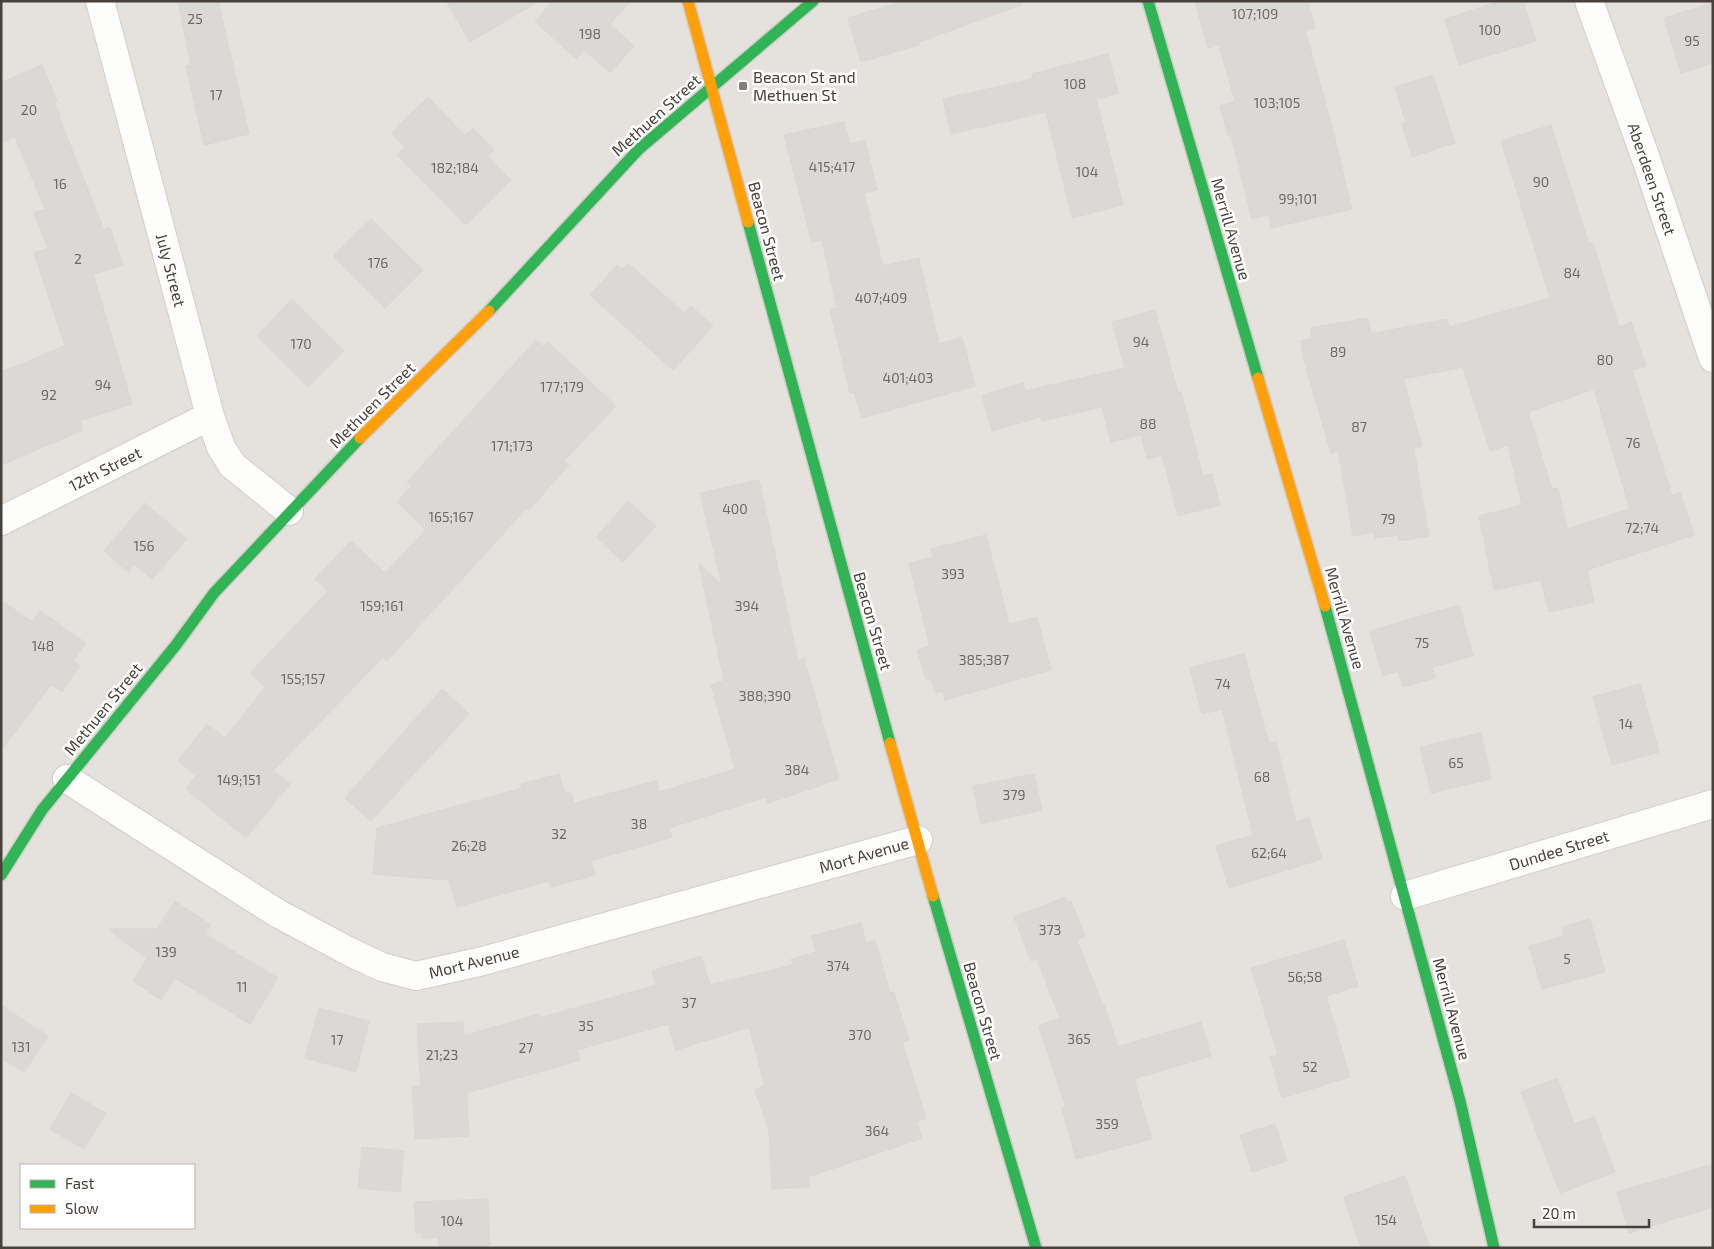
<svg xmlns="http://www.w3.org/2000/svg" width="1714" height="1249" viewBox="0 0 1714 1249" font-family="'Exo 2',sans-serif">
	<style>
		.residential { fill: #e5e1dc; fill-rule: evenodd }
		.building { fill: #dbd9d6; stroke: #dad7d3; fill-rule: evenodd }
		.lines { fill: none; stroke-linecap: round; stroke-linejoin: round }
		.street-casing { stroke: #d0cecb; stroke-width: 30 }
		.fast-casing { stroke: #d0ccc5; stroke-width: 14 }
		.slow-casing { stroke: #d0ccc5; stroke-width: 14 }
		.street { stroke: #fdfdfc; stroke-width: 28 }
		.fast { stroke: #30b455; stroke-width: 11 }
		.slow { stroke: #ff9f0a; stroke-width: 11 }
		.poi-dot { fill: #837e79; stroke: #fff; stroke-width: 2 }
		.labels { text-anchor: middle; stroke-width: 5; stroke-linejoin: round; paint-order: stroke }
		.number-label { font-size: 14px; fill: #6d6862 }
		.poi-label { font-size: 16px; fill: #47413a; stroke: #fff; text-anchor: start }
		.street-label { font-size: 16px; fill: #47413a; stroke: #fff }
	</style>
	<rect width="100%" height="100%" fill="#f2f0ed"/>
	<path class="residential" d="M1,1H1713V1248H1ZM21,1165H194V1228H21Z"/>
	<path class="building" d="M178,1H218L249,134L204,145L186,66L191,65Z
		M446,1H539L470,42Z
		M553,1H631L610,24L634,46L610,73L585,50L576,59L535,21Z
		M904,1H1020L1021,5L919,42V45L861,62L848,18Z
		M1195,1H1308L1315,28L1305,30L1331,123L1352,209L1271,228L1269,215L1252,219L1231,134L1228,135L1220,106L1235,101L1219,45L1208,48Z
		M1501,1H1523L1536,41L1459,65L1445,19Z
		M1713,3V63L1681,73L1664,18Z
		M1108,54L1118,93L1096,99L1123,205L1072,218L1046,112L951,134L943,99L1033,79L1032,74Z
		M42,65L57,101L54,102L61,117H59L104,230L110,227L123,265L93,274L132,404L80,421L83,430L1,465V372L65,346L34,253L48,248L34,213L45,209L15,137L1,143V83Z
		M1433,75L1455,143L1412,157L1402,124L1406,123L1395,87Z
		M428,97L465,136L473,128L494,150L487,156L511,180L466,225L397,155L405,147L391,133Z
		M844,122L850,144L865,140L877,190L864,193L883,266L919,258L939,344L962,337L975,386L862,418L854,392L850,393L830,310L837,308L822,240L812,242L784,135Z
		M1551,125L1589,244L1593,243L1619,327L1631,322L1646,366L1632,370L1672,495L1680,492L1694,535L1587,570L1594,602L1549,612L1541,580L1494,590L1479,516L1522,505L1508,445L1490,451L1463,367L1403,379L1422,446L1414,448L1429,536L1399,541L1398,535L1375,538V532L1353,536L1338,451L1331,453L1304,360L1301,341L1312,339L1310,328L1368,318L1371,334L1447,319L1449,327L1550,298L1501,141ZM1594,389L1630,509L1567,529L1558,488L1552,489L1528,412Z
		M371,219L423,270L385,308L333,256Z
		M628,263L684,313L691,306L713,326L673,370L590,295L617,265L621,270Z
		M292,299L344,351L308,387L257,336Z
		M1155,310L1178,393L1181,392L1203,476L1212,474L1220,505L1178,516L1162,455L1147,459L1141,435L1111,442L1102,407L1042,421L1041,417L992,431L982,395L1023,383L1025,391L1125,368L1112,322Z
		M536,340L544,347L548,342L616,406L564,461L569,465L528,511L526,509L387,661L383,657L273,771L290,784L246,838L186,789L196,776L178,761L207,724L225,738L265,687L250,673L328,591L315,579L351,541L385,573L426,530L397,502L411,486L407,482Z
		M759,480L798,660L804,658L839,779L768,803L766,797L669,828L672,837L591,861L595,875L551,887L549,881L457,907L449,880L408,877L407,869L406,877L373,874L377,828L522,788L521,784L559,774L565,793L571,792L574,803L656,781L659,792L735,769L711,685L724,681L699,564L722,585L700,493Z
		M628,501L656,526L623,562L596,537Z
		M145,503L187,539L152,579L135,565L128,572L104,551Z
		M986,535L1009,624L1037,617L1051,670L945,700L943,691L935,693L931,678L926,679L917,650L930,646L909,563L934,557L931,549Z
		M1,600L32,622L40,611L86,643L73,661L80,666L62,692L51,685L1,751Z
		M1459,605L1473,656L1432,667L1435,678L1403,687L1398,671L1383,676L1370,631Z
		M1244,654L1269,744L1276,742L1296,822L1309,818L1322,859L1229,888L1216,846L1253,835L1222,709L1202,714L1190,668Z
		M1640,684L1659,752L1612,765L1593,697Z
		M442,689L469,714L371,821L345,798Z
		M1481,733L1491,779L1431,793L1420,747Z
		M1034,774L1042,810L981,824L973,786Z
		M1065,897L1067,902L1071,901L1085,936L1077,940L1102,1004H1104L1118,1047L1201,1022L1211,1056L1134,1079L1152,1139L1076,1159L1062,1108L1066,1107L1039,1026L1060,1018L1037,959L1031,961L1014,917Z
		M175,901L211,925L205,934L278,978L250,1024L175,978L161,1000L133,981L147,959L109,929H157Z
		M1590,919L1605,972L1542,989L1529,946L1564,936L1562,927Z
		M861,923L866,943L875,940L890,993L894,992L909,1040L902,1042L926,1118L917,1122L922,1138L808,1177L809,1187L772,1189L769,1131L755,1090L765,1086L749,1027L676,1050L668,1024L577,1050L580,1060L467,1093L469,1136L415,1139L412,1086H421L417,1024L463,1022L464,1036L538,1014L539,1018L656,985L652,971L701,956L710,985L793,965L791,959L816,952L812,936Z
		M1344,940L1358,986L1326,996L1350,1077L1282,1098L1270,1057L1278,1055L1251,968Z
		M1,1005L48,1036L24,1072L1,1058Z
		M319,1008L369,1021L356,1072L305,1058Z
		M1557,1078L1574,1124L1594,1117L1615,1172L1560,1193L1521,1092Z
		M71,1093L106,1113L84,1149L50,1129Z
		M1275,1124L1287,1161L1252,1172L1240,1135Z
		M362,1147L404,1151L400,1192L358,1188Z
		M1713,1164V1207L1629,1233L1617,1192Z
		M1405,1176L1430,1248H1361L1344,1197Z
		M488,1199L490,1246L439,1248L438,1237L422,1238L421,1233H416L414,1202Z"/>
	<g class="lines">
		<defs>
			<path id="street" d="M100,1L210,416L221,447L232,465L289,511
				M1589,1L1645,156L1713,358
				M1,521L210,416
				M67,779L277,913L350,952L382,967L416,976L483,961L918,840
				M1405,896L1713,804"/>
			<path id="fast" d="M1148,1L1258,378
				M748,222L890,743
				M489,311L639,149L813,1
				M1325,606L1460,1101L1494,1248
				M1,875L42,810L176,645L214,593L360,438
				M933,896L1036,1248"/>
			<path id="slow" d="M688,1L748,222
				M1258,378L1325,606
				M360,438L489,311
				M890,743L933,896"/>
		</defs>
		<use href="#street" class="street-casing"/>
		<use href="#fast" class="fast-casing"/>
		<use href="#slow" class="slow-casing"/>
		<use href="#street" class="street"/>
		<use href="#fast" class="fast"/>
		<use href="#slow" class="slow"/>
	</g>
	<rect class="poi-dot" x="738" y="81" width="10" height="10" rx="2.5"/>
	<g class="labels">
		<g class="number-label">
			<text x="1255" y="19">107;109</text>
			<text x="195" y="24">25</text>
			<text x="1490" y="35">100</text>
			<text x="590" y="39">198</text>
			<text x="1692" y="46">95</text>
			<text x="1075" y="89">108</text>
			<text x="216" y="100">17</text>
			<text x="1277" y="108">103;105</text>
			<text x="29" y="115">20</text>
			<text x="832" y="172">415;417</text>
			<text x="455" y="173">182;184</text>
			<text x="1087" y="177">104</text>
			<text x="1541" y="187">90</text>
			<text x="60" y="189">16</text>
			<text x="1298" y="204">99;101</text>
			<text x="78" y="264">2</text>
			<text x="378" y="268">176</text>
			<text x="1572" y="278">84</text>
			<text x="881" y="303">407;409</text>
			<text x="1141" y="347">94</text>
			<text x="301" y="349">170</text>
			<text x="1338" y="357">89</text>
			<text x="1605" y="365">80</text>
			<text x="908" y="383">401;403</text>
			<text x="103" y="390">94</text>
			<text x="562" y="392">177;179</text>
			<text x="49" y="400">92</text>
			<text x="1148" y="429">88</text>
			<text x="1359" y="432">87</text>
			<text x="1633" y="448">76</text>
			<text x="512" y="451">171;173</text>
			<text x="735" y="514">400</text>
			<text x="451" y="522">165;167</text>
			<text x="1388" y="524">79</text>
			<text x="1642" y="533">72;74</text>
			<text x="144" y="551">156</text>
			<text x="953" y="579">393</text>
			<text x="382" y="611">159;161</text>
			<text x="747" y="611">394</text>
			<text x="1422" y="648">75</text>
			<text x="43" y="651">148</text>
			<text x="984" y="665">385;387</text>
			<text x="303" y="684">155;157</text>
			<text x="1223" y="689">74</text>
			<text x="765" y="701">388;390</text>
			<text x="1626" y="729">14</text>
			<text x="1456" y="768">65</text>
			<text x="797" y="775">384</text>
			<text x="1262" y="782">68</text>
			<text x="239" y="785">149;151</text>
			<text x="1014" y="800">379</text>
			<text x="639" y="829">38</text>
			<text x="559" y="839">32</text>
			<text x="469" y="851">26;28</text>
			<text x="1269" y="858">62;64</text>
			<text x="1050" y="935">373</text>
			<text x="166" y="957">139</text>
			<text x="1567" y="964">5</text>
			<text x="838" y="971">374</text>
			<text x="1305" y="982">56;58</text>
			<text x="242" y="992">11</text>
			<text x="689" y="1008">37</text>
			<text x="586" y="1031">35</text>
			<text x="860" y="1040">370</text>
			<text x="1079" y="1044">365</text>
			<text x="337" y="1045">17</text>
			<text x="21" y="1052">131</text>
			<text x="526" y="1053">27</text>
			<text x="442" y="1060">21;23</text>
			<text x="1310" y="1072">52</text>
			<text x="1107" y="1129">359</text>
			<text x="877" y="1136">364</text>
			<text x="1386" y="1225">154</text>
			<text x="452" y="1226">104</text>
		</g>
		<g class="poi-label">
			<text x="753" y="83">Beacon St and<tspan x="753" dy="18">Methuen St</tspan></text>
		</g>
		<g class="street-label">
			<text transform="translate(656 115) rotate(-42)" y="6">Methuen Street</text>
			<text transform="translate(1652 179) rotate(71)" y="6">Aberdeen Street</text>
			<text transform="translate(1231 229) rotate(74)" y="6">Merrill Avenue</text>
			<text transform="translate(767 231) rotate(75)" y="6">Beacon Street</text>
			<text transform="translate(171 270) rotate(75)" y="6">July Street</text>
			<text transform="translate(372 405) rotate(-45)" y="6">Methuen Street</text>
			<text transform="translate(105 469) rotate(-27)" y="6">12th Street</text>
			<text transform="translate(1345 618) rotate(74)" y="6">Merrill Avenue</text>
			<text transform="translate(873 621) rotate(74)" y="6">Beacon Street</text>
			<text transform="translate(103 709) rotate(-51)" y="6">Methuen Street</text>
			<text transform="translate(1559 850) rotate(-17)" y="6">Dundee Street</text>
			<text transform="translate(864 855) rotate(-16)" y="6">Mort Avenue</text>
			<text transform="translate(474 962) rotate(-14)" y="6">Mort Avenue</text>
			<text transform="translate(1452 1009) rotate(75)" y="6">Merrill Avenue</text>
			<text transform="translate(983 1011) rotate(74)" y="6">Beacon Street</text>
		</g>
	</g>
	<rect width="1714" height="1249" fill="none" stroke="#47413a" stroke-width="5"/>
	<rect x="20" y="1164" width="175" height="65" fill="#ffffff" stroke="#b5b3b0"/>
	<rect x="30" y="1180" width="25" height="8" fill="#30b455" stroke="#b5b3b0"/>
	<text x="65" y="1189" font-size="15" fill="#47413a">Fast</text>
	<rect x="30" y="1205" width="25" height="8" fill="#ff9f0a" stroke="#b5b3b0"/>
	<text x="65" y="1214" font-size="15" fill="#47413a">Slow</text>
	<path d="M1534 1219v8h115v-8" fill="none" stroke="#47413a" stroke-width="2.5"/>
	<text x="1542" y="1219" font-size="15" fill="#47413a" stroke="#ffffff" stroke-width="4" paint-order="stroke">20 m</text>
</svg>
